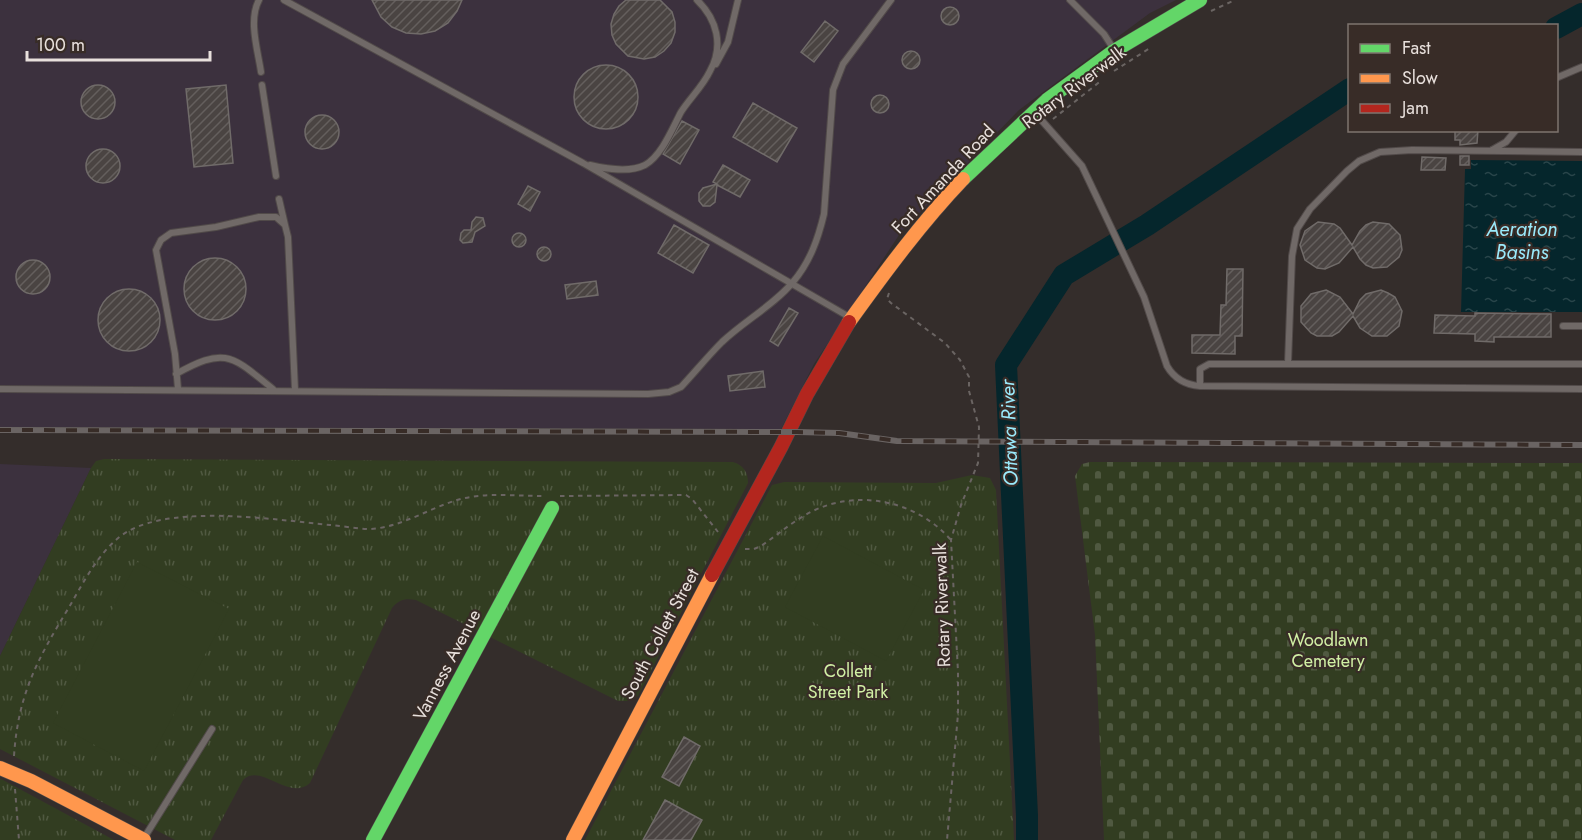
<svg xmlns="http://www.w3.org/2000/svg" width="1582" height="840" viewBox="0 0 1582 840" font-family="Jost,sans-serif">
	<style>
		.industrial { fill: #3c313e }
		.cemetery { fill: url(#cemetery-stones) }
		.park { fill: url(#park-tufts) }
		.garden { fill: #323d21 }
		.water { fill: url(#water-ripples) }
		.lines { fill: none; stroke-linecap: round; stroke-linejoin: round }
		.river { stroke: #05262c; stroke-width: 22 }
		.building { fill: url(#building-hatch); stroke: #706b69; stroke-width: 1.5 }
		.lane-casing { stroke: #514a49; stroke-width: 8 }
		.fast-casing { stroke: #514a49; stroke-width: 15 }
		.slow-casing { stroke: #514a49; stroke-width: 15 }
		.jam-casing { stroke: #514a49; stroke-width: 15 }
		.path { stroke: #6a6462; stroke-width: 2; stroke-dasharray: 4.5 4.5; stroke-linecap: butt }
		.lane { stroke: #706967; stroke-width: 6 }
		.fast { stroke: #63d668; stroke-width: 14 }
		.slow { stroke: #ff974d; stroke-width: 14 }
		.jam { stroke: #b3261e; stroke-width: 14 }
		.rail-casing { stroke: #6a6463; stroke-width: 6 }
		.rail { stroke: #382c27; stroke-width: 4; stroke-dasharray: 11; stroke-linecap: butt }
		.labels { text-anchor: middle; stroke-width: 4.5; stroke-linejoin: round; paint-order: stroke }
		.street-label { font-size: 18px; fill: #e8e0dc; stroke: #382c27 }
		.park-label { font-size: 18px; fill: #d0efa4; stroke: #382c27 }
		.water-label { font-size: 20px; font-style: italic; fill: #9aeafb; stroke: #382c27 }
	</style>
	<defs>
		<pattern id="cemetery-stones" width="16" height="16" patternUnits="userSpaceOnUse" patternTransform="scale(1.5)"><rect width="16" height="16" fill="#323d21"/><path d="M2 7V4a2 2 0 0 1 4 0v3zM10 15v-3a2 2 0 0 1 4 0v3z" fill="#505941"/></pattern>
		<pattern id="park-tufts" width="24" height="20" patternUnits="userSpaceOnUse" patternTransform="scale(1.5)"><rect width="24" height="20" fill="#323d21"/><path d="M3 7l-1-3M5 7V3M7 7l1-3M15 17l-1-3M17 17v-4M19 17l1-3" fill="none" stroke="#505941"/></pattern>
		<pattern id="water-ripples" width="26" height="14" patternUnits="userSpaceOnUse" patternTransform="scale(1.5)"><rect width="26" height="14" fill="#05262c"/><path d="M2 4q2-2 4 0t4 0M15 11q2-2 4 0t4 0" fill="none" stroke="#29454a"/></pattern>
		<pattern id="building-hatch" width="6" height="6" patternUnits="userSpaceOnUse" patternTransform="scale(1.5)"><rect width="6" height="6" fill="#4a4442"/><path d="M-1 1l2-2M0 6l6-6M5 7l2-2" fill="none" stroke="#645f5d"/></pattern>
	</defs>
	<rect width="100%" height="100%" fill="#342d2b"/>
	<path class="industrial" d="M0,0H1176L1150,13L1019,110L901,232L814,364L781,429L0,427Z
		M0,464L91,468L0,656Z"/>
	<path class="cemetery" d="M1090,462L1582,463V840H1104L1095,635L1075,476L1082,464Z"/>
	<path class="park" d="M104,459L733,462C743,465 748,472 748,483L638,696L628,701H618L416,600C406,598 399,599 392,608L310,783C289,802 261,762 243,780L211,840H175L0,749V656L91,468L96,461Z
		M972,475L990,478L996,490L1014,840H585L772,485L784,482L936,483Z
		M0,779L3,780L114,840H0Z"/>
	<path class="garden" d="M823,536L924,590L886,661L785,607Z
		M137,562L229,609L144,771L53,723Z"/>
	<path class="water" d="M1471,160L1582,161V312H1461L1465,169H1471Z"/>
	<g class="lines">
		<path class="river" d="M1556,28L1582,14
			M1027,840V816L1006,365L1064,275L1147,225L1350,89"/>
	</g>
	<path class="building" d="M372,0H462L457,11L448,23L435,31L421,34L406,33L392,27L381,17Z
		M626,0H660L672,12L675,22V32L671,43L664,51L655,57L644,59L628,56L616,44L612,35L611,24L614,14L619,6Z
		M941 16a9 9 0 1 1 18 0a9 9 0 1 1-18 0Z
		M825,21L838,31L814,62L801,52Z
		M902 60a9 9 0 1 1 18 0a9 9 0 1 1-18 0Z
		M574 97a32 32 0 1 1 64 0a32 32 0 1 1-64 0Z
		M226,85L233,163L194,167L186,89Z
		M81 102a17 17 0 1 1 34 0a17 17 0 1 1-34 0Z
		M871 104a9 9 0 1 1 18 0a9 9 0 1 1-18 0Z
		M753,103L797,128L777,162L733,137Z
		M305 132a17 17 0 1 1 34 0a17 17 0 1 1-34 0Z
		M682,121L699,130L680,164L663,154Z
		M1455,130H1478L1477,143L1460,145V140H1455Z
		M86 166a17 17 0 1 1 34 0a17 17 0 1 1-34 0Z
		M1460,156H1469V165H1460Z
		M1422,157L1446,158L1445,170H1421Z
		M723,165L750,180L740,197L717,185L715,202L710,206H703L699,201V193L703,188L717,184L713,182Z
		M528,186L540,192L530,211L518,204Z
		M476,217L483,218L485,226L475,232L472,242L463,243L460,240L461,233L464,230H471L472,222Z
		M1318,222L1334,224L1340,228L1352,245L1360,231L1366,225L1373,222L1389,224L1400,235L1402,250L1399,257L1387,267L1373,268L1366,265L1360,259L1353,247L1339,263L1325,269L1317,268L1305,260L1300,245L1305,231Z
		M674,225L709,245L693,273L658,253Z
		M512 240a7 7 0 1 1 14 0a7 7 0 1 1-14 0Z
		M537 254a7 7 0 1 1 14 0a7 7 0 1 1-14 0Z
		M184 289a31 31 0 1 1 62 0a31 31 0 1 1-62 0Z
		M16 277a17 17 0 1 1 34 0a17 17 0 1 1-34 0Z
		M1227,269H1243L1242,336H1235V354L1192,353V335H1220L1221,305H1226Z
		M596,281L598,295L567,299L565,285Z
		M98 320a31 31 0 1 1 62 0a31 31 0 1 1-62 0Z
		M1326,290L1340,297L1353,314L1360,300L1366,294L1381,290L1388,293L1395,297L1402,311L1399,326L1387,336H1372L1360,328L1353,316L1339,332L1332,336H1317L1311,333L1301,322V306L1311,294Z
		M789,308L798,313L778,346L770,341Z
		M1475,313L1551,314V337H1494V342L1475,341V334L1434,333L1435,315L1475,316Z
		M763,371L765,387L730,391L728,376Z
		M684,737L700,746L679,786L662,777Z
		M665,800L702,820L691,840H643Z"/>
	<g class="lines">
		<defs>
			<path id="lane" d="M259,0C248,20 258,51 261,72
				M284,0L583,163L851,318
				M1070,0L1104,34L1113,48
				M716,64L728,42L738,0
				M1556,78L1582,67
				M262,85L276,176
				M1036,114L1082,166L1144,297L1167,366C1174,378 1186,385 1200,386V369L1209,364H1582
				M1492,150L1506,142L1516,130
				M590,165C607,169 629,173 645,165C662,155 672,129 681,112C690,98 703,86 710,71C724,46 717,19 697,0
				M279,199L285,225
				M1563,326H1582
				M1288,363L1292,256L1297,229L1310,209L1347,171L1359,161L1380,152L1412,150L1582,152
				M176,374C226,346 232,356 273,389
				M1200,386L1582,389
				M0,389L648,394L669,392L681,387C695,372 708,356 722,342C744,321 774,305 793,282C810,262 818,239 824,214L833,90L843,64L891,0
				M178,389L175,354L156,250L161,240L171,233L216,227L259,217H276L285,225L288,237L295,390
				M144,838L212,729"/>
			<path id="fast" d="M963,179L1047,100L1114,51L1200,0
				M373,840L552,508"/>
			<path id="slow" d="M849,322C885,272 921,223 963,179
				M0,768L31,781L144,840
				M573,840L712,575"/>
			<path id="jam" d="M712,575L781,447L807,394L849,322"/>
		</defs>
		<use href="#lane" class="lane-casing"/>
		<use href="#fast" class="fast-casing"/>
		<use href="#slow" class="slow-casing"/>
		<use href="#jam" class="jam-casing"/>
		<path class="path" d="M1211,11L1235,0
			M1114,71L1150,48
			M1053,119L1102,80
			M889,293L887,299L891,303L945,343L960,360L969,377V391L979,427L978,463L961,505L951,540L958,672V714L947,840
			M560,496L686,495L692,499L718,532
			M745,549H754L761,546C779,534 795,519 815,510C861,489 918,502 951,540
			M14,756C18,695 37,660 68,609C82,585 96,557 117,539C160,501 276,520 330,525C343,526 358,529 371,529C401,527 428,509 457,500C484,492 515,496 543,496
			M15,789L19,840"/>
		<use href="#lane" class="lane"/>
		<use href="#fast" class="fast"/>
		<use href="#slow" class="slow"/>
		<use href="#jam" class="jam"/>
		<defs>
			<path id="rail" d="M0,430L797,432L839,433L897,441L1582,445"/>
		</defs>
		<use href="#rail" class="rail-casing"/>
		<use href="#rail" class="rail"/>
	</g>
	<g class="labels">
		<g class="street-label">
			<text transform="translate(1074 87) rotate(-37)" y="6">Rotary Riverwalk</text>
			<text transform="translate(943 179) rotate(-47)" y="6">Fort Amanda Road</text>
			<text transform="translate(942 605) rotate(-92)" y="6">Rotary Riverwalk</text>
			<text transform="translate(660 634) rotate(-62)" y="6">South Collett Street</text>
			<text transform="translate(447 665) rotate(-62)" y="6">Vanness Avenue</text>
		</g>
		<g class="park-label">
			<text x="1328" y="646">Woodlawn<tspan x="1328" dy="21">Cemetery</tspan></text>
			<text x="848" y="677">Collett<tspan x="848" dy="21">Street Park</tspan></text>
		</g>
		<g class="water-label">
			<text x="1522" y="236">Aeration<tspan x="1522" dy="23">Basins</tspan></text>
			<text transform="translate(1009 433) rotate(-92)" y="7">Ottawa River</text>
		</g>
	</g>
	<rect x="1348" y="24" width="210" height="108" fill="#382c27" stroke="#7e746f" stroke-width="1.5"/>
	<rect x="1360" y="44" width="30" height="9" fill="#63d668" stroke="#7e746f" stroke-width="1.5"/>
	<text x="1402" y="54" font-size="18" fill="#e8e0dc">Fast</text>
	<rect x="1360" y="74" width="30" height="9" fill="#ff974d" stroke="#7e746f" stroke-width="1.5"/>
	<text x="1402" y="84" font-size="18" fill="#e8e0dc">Slow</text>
	<rect x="1360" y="104" width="30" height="9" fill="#b3261e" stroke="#7e746f" stroke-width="1.5"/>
	<text x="1402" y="114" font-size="18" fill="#e8e0dc">Jam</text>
	<path d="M27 51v9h183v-9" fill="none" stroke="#e8e0dc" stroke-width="3"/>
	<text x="36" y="51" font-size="18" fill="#e8e0dc" stroke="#382c27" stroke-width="4.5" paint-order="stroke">100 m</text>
</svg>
